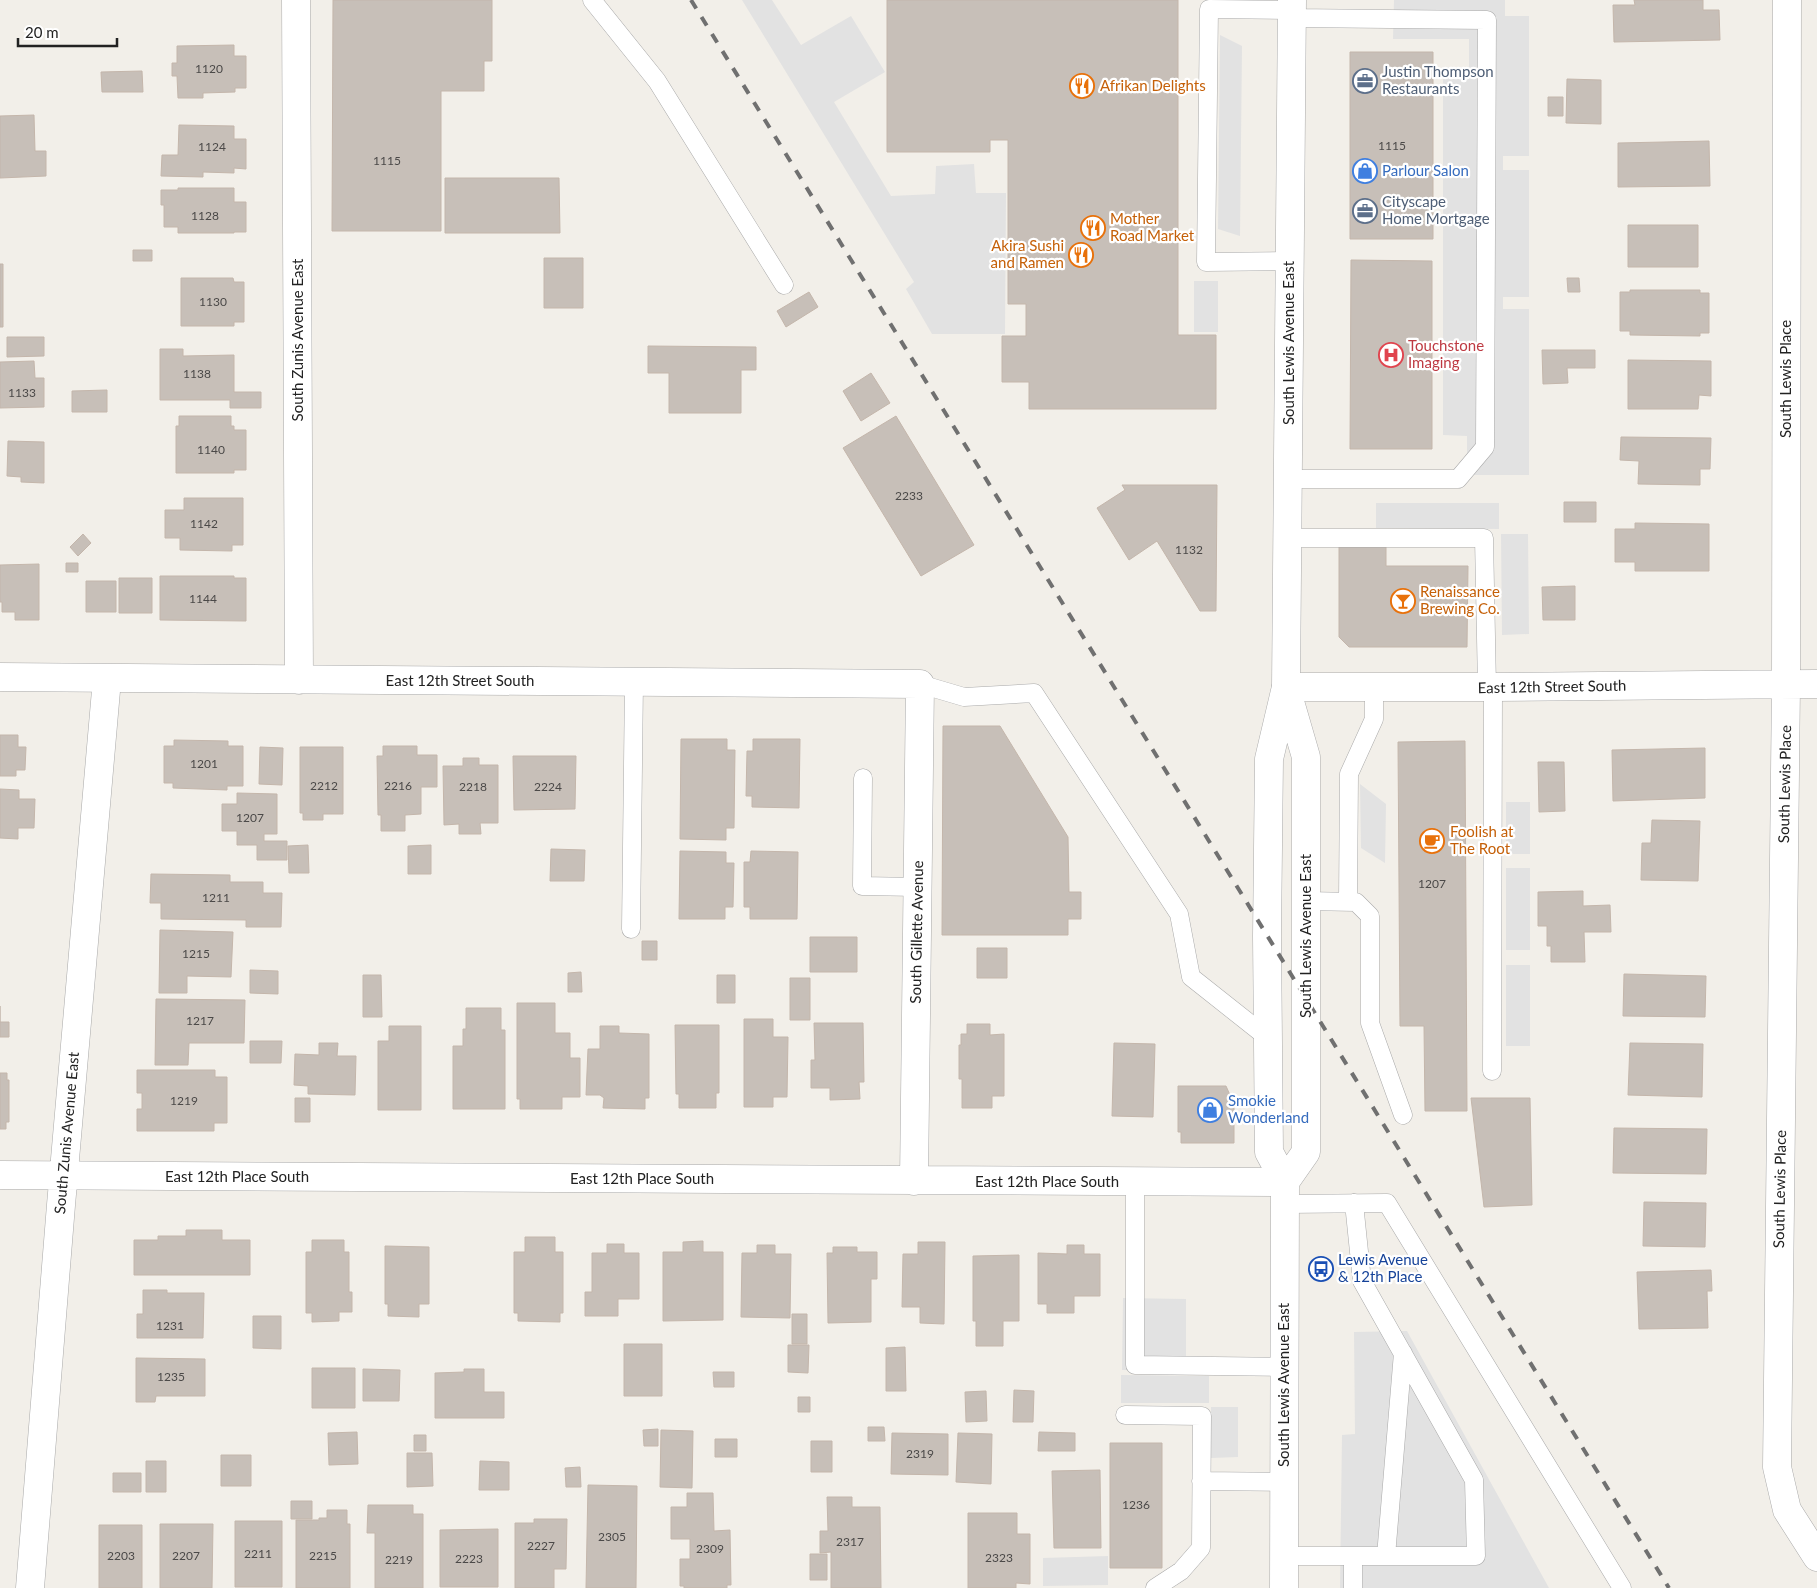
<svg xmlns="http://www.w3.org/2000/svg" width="1817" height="1588" viewBox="0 0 1817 1588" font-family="Lato,sans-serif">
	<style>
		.parking { fill: #e2e2e2 }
		.building { fill: #c7bfb8; stroke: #c4b6ab }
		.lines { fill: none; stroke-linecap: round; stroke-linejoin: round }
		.service-casing { stroke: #a9a9a9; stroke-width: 19 }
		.minor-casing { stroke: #a9a9a9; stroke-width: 29 }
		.tertiary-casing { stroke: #a9a9a9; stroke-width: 29 }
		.service { stroke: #fff; stroke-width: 18 }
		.minor { stroke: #fff; stroke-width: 28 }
		.tertiary { stroke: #fff; stroke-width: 28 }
		.rail { stroke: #707070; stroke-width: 4; stroke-dasharray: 10 10; stroke-linecap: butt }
		.labels { text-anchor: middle; stroke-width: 4.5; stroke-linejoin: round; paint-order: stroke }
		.number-label { font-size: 12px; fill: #4b4948 }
		.service-label { font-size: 15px; fill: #4e5e75; stroke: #fff; text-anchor: start }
		.food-label { font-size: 15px; fill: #c56008; stroke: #fff; text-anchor: start }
		.shop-label { font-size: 15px; fill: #366cbe; stroke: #fff; text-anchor: start }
		.street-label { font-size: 15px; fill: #222; stroke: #fff }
		.health-label { font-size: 15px; fill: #be3a42; stroke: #fff; text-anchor: start }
		.transit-label { font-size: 15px; fill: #164399; stroke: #fff; text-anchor: start }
	</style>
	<rect width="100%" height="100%" fill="#f2efe9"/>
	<path class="parking" d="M742,0H772L801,45L851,16L885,72L834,102L891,196L935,194L936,166L974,164L976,193H1006L1005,334H932L906,289L914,282Z
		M1394,0H1505V16H1529V156H1503V170H1529V297H1503V309H1529V475H1467V436L1443,435V67H1469V39H1393Z
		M1220,35L1242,46L1240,236L1218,229Z
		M1194,281H1218V332H1194Z
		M1376,503H1499V529L1376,528Z
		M1501,534H1528L1529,634L1502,635Z
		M1360,784L1386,804L1385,863L1361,848Z
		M1506,802H1530V854H1506Z
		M1506,868H1530V950H1506Z
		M1506,965H1530V1046H1506Z
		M1123,1298L1186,1299V1371L1122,1370Z
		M1407,1331L1549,1588H1340L1342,1435L1355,1434L1354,1332Z
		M1121,1375L1209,1376V1403H1121Z
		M1211,1407H1238V1457L1211,1458Z
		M1108,1556V1585L1043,1586V1558Z"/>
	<path class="building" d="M333,0H492V61H484V91H441V231H332Z
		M887,0H1178V335H1216V409H1029V382H1002V336H1026V304H1008V140H990V152H887Z
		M1634,0H1703V10H1719L1720,40L1614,42L1613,5H1635Z
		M234,45V56H246V88H235V92L203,93V98H178L177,76H172V63H177V46Z
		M1350,52H1433V239H1350Z
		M142,71L143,92H102L101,72Z
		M1567,79L1601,80V124L1566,123Z
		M1548,97H1563V116H1548Z
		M34,115L35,151H46V176L0,178V116Z
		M179,125L234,126V139H246V169L234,168V173L203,172V177L161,176L162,155H178Z
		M1709,141L1710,186L1618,187V143Z
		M445,178H559L560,233H445Z
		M178,188H234V202H246V232H234V233H178V227H164V205H161V190H178Z
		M1628,225H1698V267H1628Z
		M133,250H152V261H133Z
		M544,258H583V308H544Z
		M1351,260L1432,261V449H1350Z
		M0,264H3V327H0Z
		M181,278H233L234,282H244V322H234V326H181Z
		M1567,278H1579L1580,292H1568Z
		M1630,290H1700V293H1709V333H1700V336L1630,335V331H1620V292H1630Z
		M809,292L818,307L786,327L777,311Z
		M7,337H44V356L7,357Z
		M648,346L756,347V370H741V413H669V373H648Z
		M160,349H183V356L234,355V392H261V408H230V400H160Z
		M1542,350H1595V368H1567L1568,383L1543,384Z
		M1628,360L1711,361V396L1699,395L1698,409H1628Z
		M34,361L35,378H44V407L0,408V362Z
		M871,373L890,403L861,421L843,391Z
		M107,390V412H72V391Z
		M179,416H231V426H234V430H246V470H234V473H176V426H179Z
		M896,416L974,545L921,576L843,448Z
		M1621,437L1711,438L1710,469H1700V485L1638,484L1639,461L1620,460Z
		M8,441L44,442V483L21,482V477L7,476Z
		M1122,485H1217L1216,611H1200L1157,541L1129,560L1097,508L1125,490Z
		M184,498H243V545H232V551L180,550V538H165V510H184Z
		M1564,502H1596V522H1564Z
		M1635,523L1709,524V571H1635V562H1615V529H1635Z
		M83,534L91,543L78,556L70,547Z
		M1339,547H1386V566H1468L1467,647H1349L1339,637Z
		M66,563H78V572H66Z
		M39,564V620H15V612H2V602H0V565Z
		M160,576H234V578H246V621L160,620Z
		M119,578H152V613H119Z
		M86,581H116V612H86Z
		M1575,586V620H1543L1542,587Z
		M943,726H1000L1068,837L1069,892H1081V919H1068V935H942Z
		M0,735H18V747H26L25,770H16V776H0Z
		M681,739H727V750H735L734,828H726V840L680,839Z
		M753,739H800L799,808L752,807V796H746L747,751H753Z
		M174,740L228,741V746H243V786H227V790L173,788V783H164V746H174Z
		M1465,741L1467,1111H1425L1424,1026H1400L1398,742Z
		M383,746H417V755H437V787H421V814L405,815V831H381V815H378L377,756H383Z
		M260,747L283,748L282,785L259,784Z
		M300,747H343V814H323V820H303V813H300Z
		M1705,748V798L1613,801L1612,750Z
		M513,756H576L575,809L514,810Z
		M463,758H479V765H498V823H480L481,834H459V824L444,825L443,766H463Z
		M1538,762H1564L1565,811L1539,812Z
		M0,789L19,790V799H35L34,828H18V839L0,838Z
		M237,793L277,794V834H264V841H287V860H257V845H237V831H222V804H237Z
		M1652,820L1700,821L1698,881L1641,880L1642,843H1651Z
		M308,845L309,873H289L288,846Z
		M431,845V874H408V846Z
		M551,849L585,850L584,881H550Z
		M680,851L726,852V863H734L733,907H725V919H679Z
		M751,851L798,852L797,919H750V907H744V862H750Z
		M151,874L230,875V882H263V893H282L281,927H246V920L161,919V903H150Z
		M1583,891V906L1610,905L1611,932H1584L1585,962H1551V946H1547V926H1538V892Z
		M160,930L233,932L231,977L187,976V993H159Z
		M810,937H857V972H810Z
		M642,941H657V960H642Z
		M977,948H1007V978H977Z
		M250,970L278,971V994L250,993Z
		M581,972L582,992H568V973Z
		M1624,974L1706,976L1705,1017L1623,1016Z
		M363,975H381L382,1017H363Z
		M717,975H735V1003H717Z
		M790,978H810V1020H790Z
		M156,999L245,1000L244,1043H189L188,1065H155Z
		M517,1003H555V1033H570V1058H580V1097H562V1109H520V1099H517Z
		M0,1006V1022H9V1037H0Z
		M466,1008H501V1030H505V1109H453V1046H463V1029H466Z
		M744,1019H773V1037H788L787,1097H773V1107H744Z
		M814,1023H863L864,1082H859L860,1099L830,1100V1088H811V1060H815Z
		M967,1024H990V1035L1004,1034V1096H992V1108H962V1079H959V1045H961V1034H967Z
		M675,1025H719V1093H716V1108H679V1094H676Z
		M389,1026H421V1110H378V1041H389Z
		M600,1026H619V1033L649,1034V1098H645V1109L603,1108L604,1098L600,1095H586L588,1049H600Z
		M250,1041H282L281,1063H250Z
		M319,1043H338L337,1056H356L355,1095L308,1094V1086L294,1085L295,1054L319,1055Z
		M1114,1043L1155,1044L1153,1117L1112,1116Z
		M1630,1043L1703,1044L1702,1097L1628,1095Z
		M137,1070H215V1077H227V1123H214V1131H137V1109H142V1093H137Z
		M0,1073H7V1080H9V1122H6V1129H0Z
		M1178,1086H1226L1234,1104V1143H1181V1132H1178Z
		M295,1098H310V1122H295Z
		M1471,1098H1530L1532,1205L1484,1207Z
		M1614,1128L1707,1129L1706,1174L1613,1173Z
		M1644,1202L1706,1203L1705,1247L1643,1246Z
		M186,1230H222V1240H250V1275H134V1240H158V1236H186Z
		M525,1237H555V1252H563V1313H560V1322L518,1321V1313H514V1252H525Z
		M312,1240H344V1252H349V1292H352V1312H339V1321L312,1322V1313H306V1252H312Z
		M703,1241V1252H723V1320L663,1321V1252H683V1242Z
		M918,1242H945L944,1324L920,1323V1307H902L903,1254H918Z
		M607,1244H624V1253H639V1299H618V1316H585V1292H592V1253H607Z
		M757,1245H775V1254H791L790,1318L741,1317L742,1253H757Z
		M1067,1245H1084V1254H1100V1296H1074V1313H1047V1304H1038V1253L1067,1254Z
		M385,1246L429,1247V1304H419V1317L388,1316V1304H385Z
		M833,1247H857V1252H877V1279H871V1322L828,1323L827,1253H833Z
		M1019,1255V1321H1003V1346H976V1321H973V1256Z
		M1711,1270L1712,1291H1707L1708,1328L1639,1329L1637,1272Z
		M143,1290H167V1293H204L203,1338H137V1314H143Z
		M792,1314H807V1344H792Z
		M253,1316H281V1349L253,1348Z
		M624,1344H662V1396H624Z
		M788,1345H809L808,1373L788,1372Z
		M905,1347L906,1391H886V1348Z
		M136,1358L205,1359V1396H156L155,1402H136Z
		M312,1368H355V1408H312Z
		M363,1369L400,1370L399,1401H363Z
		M464,1369H484V1392H504V1418H435V1373L464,1372Z
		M713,1372H734V1387H714Z
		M1014,1390L1034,1391L1033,1422H1013Z
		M986,1391L987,1421L966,1422L965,1392Z
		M798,1397H810V1412H798Z
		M868,1427H884L885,1441H868Z
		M658,1429V1446H644L643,1430Z
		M661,1430L693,1431L692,1488L660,1487Z
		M357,1432L358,1464L329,1465L328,1433Z
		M1039,1432L1075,1433V1451H1038Z
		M892,1433L948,1434V1475L891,1474Z
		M958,1433L992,1434L991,1484L956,1482Z
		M414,1435H426V1451H414Z
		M715,1439H737V1457H715Z
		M811,1441H832V1472H811Z
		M1110,1443H1162V1568H1110Z
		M407,1453H432L433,1486L407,1487Z
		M221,1455H251V1486H221Z
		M146,1461H166V1492H146Z
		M480,1461L509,1462V1490H479Z
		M580,1467L581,1487H566L565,1468Z
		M1100,1470L1101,1548H1054L1052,1471Z
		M113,1473H141V1492H113Z
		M588,1485L637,1486L636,1588H586Z
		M687,1493H713L714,1531L730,1530L731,1585H727V1588H684V1586H680V1559H690V1539H671V1507H687Z
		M827,1497H852V1507H880L881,1588H831V1552L820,1553V1531H828Z
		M291,1501H312V1519H291Z
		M368,1505H413V1514H423V1588H375V1533H367Z
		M327,1510H347V1524H350V1588H296V1520H319V1518H327Z
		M968,1513H1017V1534H1030V1584L1016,1583V1588H968Z
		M534,1519H567L566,1569H554V1588H515V1523H534Z
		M235,1521H282V1587H235Z
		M160,1524H213L212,1588H160Z
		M99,1525H142V1588H99Z
		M498,1529V1587H440V1530Z
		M810,1554H827V1580H810Z"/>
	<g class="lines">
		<defs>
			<path id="service" d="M592,0L657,81L784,285
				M1290,261L1206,262L1209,9L1292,10
				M1288,479H1458L1485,447L1487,20L1292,18
				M1288,538H1484L1487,687
				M920,684L964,697L1034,693L1179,914L1191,977L1268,1038
				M863,778L862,886L917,887
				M1306,901L1356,902L1370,916V1023L1403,1115
				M1348,902L1349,774L1374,719V687
				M631,929L634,682
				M1492,1071L1493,687
				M1135,1182V1365L1284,1367
				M1285,1204L1387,1203L1622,1588
				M1125,1415L1202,1416L1201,1548L1181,1571L1155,1588
				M1201,1481L1284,1482
				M1284,1556H1476L1474,1480L1362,1281L1354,1203
				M1353,1556V1588
				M1386,1556L1403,1353"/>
			<path id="minor" d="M296,0L299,680
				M1787,0L1786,685L1777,1467L1787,1510L1817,1557
				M0,677L920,684L914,1181
				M1286,687H1493L1817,684
				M0,1175L1285,1182
				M30,1588L61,1205L107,679"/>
			<path id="tertiary" d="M1285,1182L1306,1152V757L1286,688
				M1284,1588L1285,1182L1269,1152L1267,936L1269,759L1286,687L1292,0"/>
		</defs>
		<use href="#service" class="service-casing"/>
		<use href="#minor" class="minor-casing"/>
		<use href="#tertiary" class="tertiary-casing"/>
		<use href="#service" class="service"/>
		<use href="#minor" class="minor"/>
		<use href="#tertiary" class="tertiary"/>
		<path class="rail" d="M691,0L1669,1588"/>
	</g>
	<defs>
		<symbol id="office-ring" viewBox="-11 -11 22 22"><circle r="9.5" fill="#fff" stroke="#5c6f8a" stroke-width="1.5"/><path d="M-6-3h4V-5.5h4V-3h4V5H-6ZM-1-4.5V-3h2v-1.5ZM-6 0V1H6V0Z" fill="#5c6f8a"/></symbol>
		<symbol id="restaurant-ring" viewBox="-11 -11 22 22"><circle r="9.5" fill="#fff" stroke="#e8710a" stroke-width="1.5"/><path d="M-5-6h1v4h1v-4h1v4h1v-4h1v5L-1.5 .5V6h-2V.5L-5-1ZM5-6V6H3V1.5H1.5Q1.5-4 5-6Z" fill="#e8710a"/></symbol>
		<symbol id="shop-ring" viewBox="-11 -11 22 22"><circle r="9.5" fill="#fff" stroke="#3f7fe0" stroke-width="1.5"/><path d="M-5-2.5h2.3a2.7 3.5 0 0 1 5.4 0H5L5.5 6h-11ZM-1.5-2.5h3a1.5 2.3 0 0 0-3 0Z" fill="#3f7fe0"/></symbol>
		<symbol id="hospital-ring" viewBox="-11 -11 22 22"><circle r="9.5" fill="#fff" stroke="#e0444e" stroke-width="1.5"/><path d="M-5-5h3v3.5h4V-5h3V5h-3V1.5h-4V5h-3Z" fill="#e0444e"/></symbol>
		<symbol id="bar-ring" viewBox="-11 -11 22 22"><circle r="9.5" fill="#fff" stroke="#e8710a" stroke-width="1.5"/><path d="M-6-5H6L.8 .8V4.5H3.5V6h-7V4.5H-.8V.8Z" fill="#e8710a"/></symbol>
		<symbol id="cafe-ring" viewBox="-11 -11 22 22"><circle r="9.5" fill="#fff" stroke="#e8710a" stroke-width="1.5"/><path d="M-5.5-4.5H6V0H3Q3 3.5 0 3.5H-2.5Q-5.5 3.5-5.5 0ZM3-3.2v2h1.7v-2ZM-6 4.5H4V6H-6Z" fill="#e8710a"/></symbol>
		<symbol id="bus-ring" viewBox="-11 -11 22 22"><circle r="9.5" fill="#fff" stroke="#1a4fb4" stroke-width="1.5"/><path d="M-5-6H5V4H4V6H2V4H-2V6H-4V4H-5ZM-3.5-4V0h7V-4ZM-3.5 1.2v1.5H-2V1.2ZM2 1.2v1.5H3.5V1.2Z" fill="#1a4fb4"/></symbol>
	</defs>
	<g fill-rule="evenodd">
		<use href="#office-ring" x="1351" y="67" width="28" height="28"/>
		<use href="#restaurant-ring" x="1068" y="72" width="28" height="28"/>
		<use href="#shop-ring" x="1351" y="157" width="28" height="28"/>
		<use href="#office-ring" x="1351" y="197" width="28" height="28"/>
		<use href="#restaurant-ring" x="1079" y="214" width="28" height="28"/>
		<use href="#restaurant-ring" x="1067" y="241" width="28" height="28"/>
		<use href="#hospital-ring" x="1377" y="341" width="28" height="28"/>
		<use href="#bar-ring" x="1389" y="587" width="28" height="28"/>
		<use href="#cafe-ring" x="1418" y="827" width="28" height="28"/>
		<use href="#shop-ring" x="1196" y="1096" width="28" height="28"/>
		<use href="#bus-ring" x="1307" y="1255" width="28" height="28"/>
	</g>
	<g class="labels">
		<g class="number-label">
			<text x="209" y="73">1120</text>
			<text x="1392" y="150">1115</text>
			<text x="212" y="151">1124</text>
			<text x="387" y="165">1115</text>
			<text x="205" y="220">1128</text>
			<text x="213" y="306">1130</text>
			<text x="197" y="378">1138</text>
			<text x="22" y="397">1133</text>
			<text x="211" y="454">1140</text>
			<text x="909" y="500">2233</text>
			<text x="204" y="528">1142</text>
			<text x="1189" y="554">1132</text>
			<text x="203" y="603">1144</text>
			<text x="204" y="768">1201</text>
			<text x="324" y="790">2212</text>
			<text x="398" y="790">2216</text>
			<text x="473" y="791">2218</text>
			<text x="548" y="791">2224</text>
			<text x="250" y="822">1207</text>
			<text x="1432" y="888">1207</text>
			<text x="216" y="902">1211</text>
			<text x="196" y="958">1215</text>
			<text x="200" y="1025">1217</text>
			<text x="184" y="1105">1219</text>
			<text x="170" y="1330">1231</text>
			<text x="171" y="1381">1235</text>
			<text x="920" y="1458">2319</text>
			<text x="1136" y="1509">1236</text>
			<text x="612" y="1541">2305</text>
			<text x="850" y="1546">2317</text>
			<text x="541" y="1550">2227</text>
			<text x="710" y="1553">2309</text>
			<text x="258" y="1558">2211</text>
			<text x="121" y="1560">2203</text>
			<text x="186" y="1560">2207</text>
			<text x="323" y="1560">2215</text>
			<text x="999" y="1562">2323</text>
			<text x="469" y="1563">2223</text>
			<text x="399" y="1564">2219</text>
		</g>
		<g class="service-label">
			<text x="1382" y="77">Justin Thompson<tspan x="1382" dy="17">Restaurants</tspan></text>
			<text x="1382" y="207">Cityscape<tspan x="1382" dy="17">Home Mortgage</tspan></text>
		</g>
		<g class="food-label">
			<text x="1100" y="91">Afrikan Delights</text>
			<text x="1110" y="224">Mother<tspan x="1110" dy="17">Road Market</tspan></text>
			<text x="1064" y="251" text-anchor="end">Akira Sushi<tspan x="1064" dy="17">and Ramen</tspan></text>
			<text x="1420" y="597">Renaissance<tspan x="1420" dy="17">Brewing Co.</tspan></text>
			<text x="1450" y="837">Foolish at<tspan x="1450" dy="17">The Root</tspan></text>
		</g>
		<g class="shop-label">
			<text x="1382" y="176">Parlour Salon</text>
			<text x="1228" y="1106">Smokie<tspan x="1228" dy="17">Wonderland</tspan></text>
		</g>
		<g class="street-label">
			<text transform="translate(298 340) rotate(-90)" y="5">South Zunis Avenue East</text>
			<text transform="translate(1289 343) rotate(-90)" y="5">South Lewis Avenue East</text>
			<text transform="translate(1786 379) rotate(-90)" y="5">South Lewis Place</text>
			<text x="460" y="686">East 12th Street South</text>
			<text transform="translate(1552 687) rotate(-1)" y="5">East 12th Street South</text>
			<text transform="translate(1785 784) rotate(-89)" y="5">South Lewis Place</text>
			<text transform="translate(917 932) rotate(-89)" y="5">South Gillette Avenue</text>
			<text transform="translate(1306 936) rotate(-90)" y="5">South Lewis Avenue East</text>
			<text transform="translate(67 1133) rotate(-85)" y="5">South Zunis Avenue East</text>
			<text x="237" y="1182">East 12th Place South</text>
			<text x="642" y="1184">East 12th Place South</text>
			<text x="1047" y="1187">East 12th Place South</text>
			<text transform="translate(1780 1189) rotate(-89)" y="5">South Lewis Place</text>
			<text transform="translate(1284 1385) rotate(-90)" y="5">South Lewis Avenue East</text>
		</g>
		<g class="health-label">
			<text x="1408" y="351">Touchstone<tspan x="1408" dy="17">Imaging</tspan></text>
		</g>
		<g class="transit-label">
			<text x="1338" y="1265">Lewis Avenue<tspan x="1338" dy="17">&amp; 12th Place</tspan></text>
		</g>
	</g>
	<path d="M18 38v8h99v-8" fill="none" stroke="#222222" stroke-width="2.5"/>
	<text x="25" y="38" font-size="15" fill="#222222" stroke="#ffffff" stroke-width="4" paint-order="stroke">20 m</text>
</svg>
